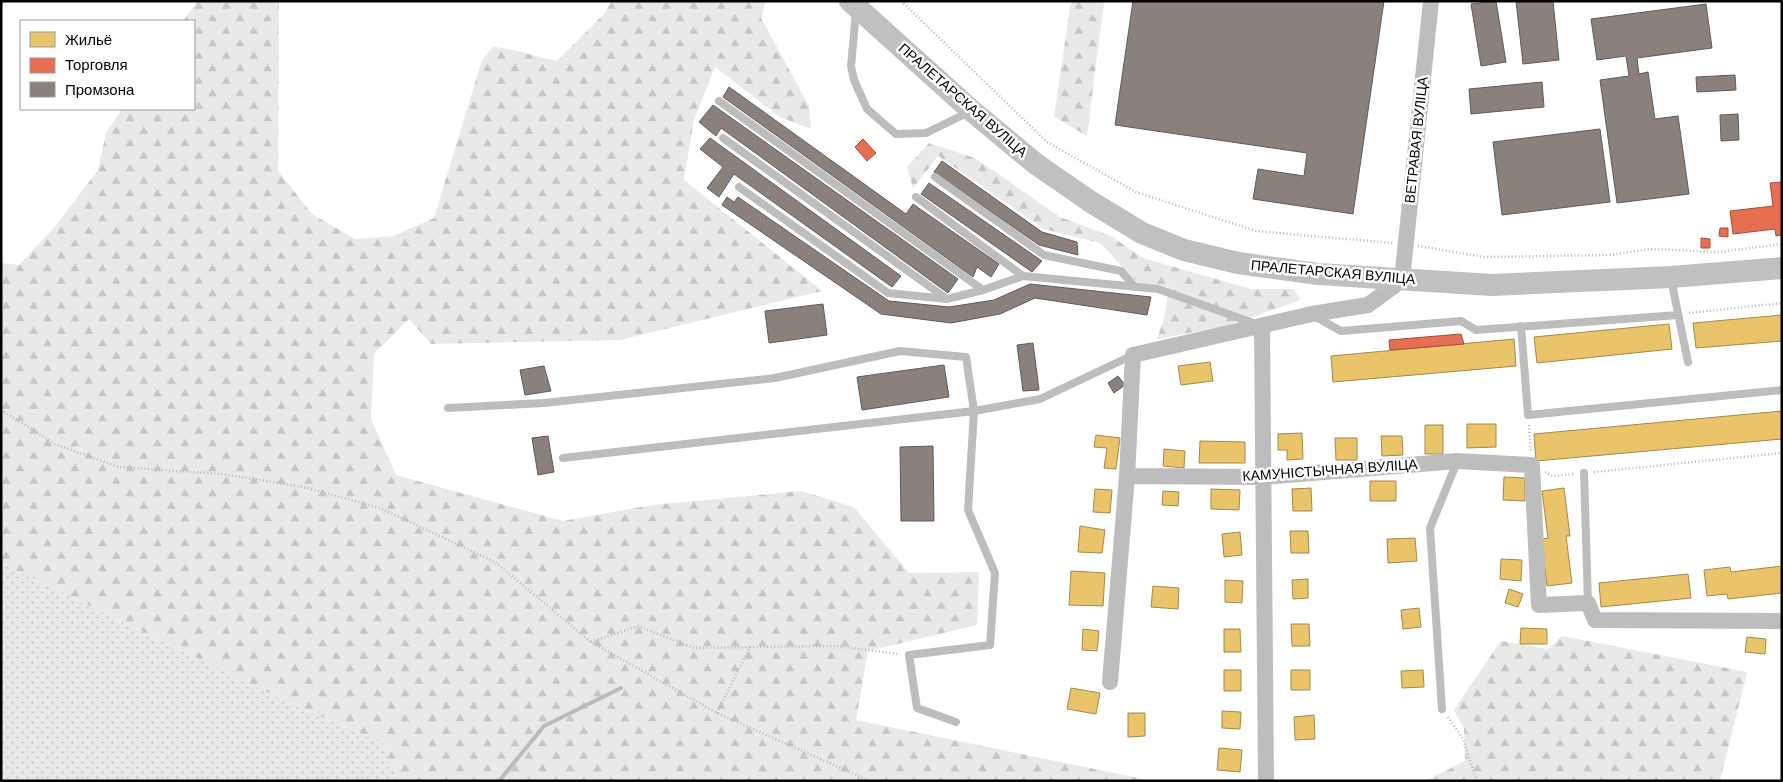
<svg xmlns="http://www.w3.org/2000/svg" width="1783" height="782" viewBox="0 0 1783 782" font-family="Helvetica,sans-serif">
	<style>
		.grass { fill: url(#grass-dots) }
		.forest { fill: url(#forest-firs) }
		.homes { fill: #e9c46a; stroke: #a3894a }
		.shops { fill: #e76f51; stroke: #a24e39 }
		.industry { fill: #8a817c; stroke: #615a57 }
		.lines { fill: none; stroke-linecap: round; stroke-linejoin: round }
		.stream { stroke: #bbb; stroke-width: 4 }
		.path { stroke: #b8b8b8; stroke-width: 2.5; stroke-dasharray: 1 2.5; stroke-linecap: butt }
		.lane { stroke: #bdbdbd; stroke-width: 8 }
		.street { stroke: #bdbdbd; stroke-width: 16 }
		.secondary { stroke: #c0c0c0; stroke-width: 22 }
		.labels { text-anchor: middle; stroke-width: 5; stroke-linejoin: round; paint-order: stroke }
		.street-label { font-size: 14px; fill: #000; stroke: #fff }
	</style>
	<defs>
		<pattern id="grass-dots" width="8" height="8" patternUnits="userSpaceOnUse" patternTransform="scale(1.25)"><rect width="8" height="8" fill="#e9e9e9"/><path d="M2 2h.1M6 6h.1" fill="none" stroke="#c6c6c6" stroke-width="1.8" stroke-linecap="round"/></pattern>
		<pattern id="forest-firs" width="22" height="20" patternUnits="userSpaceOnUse" patternTransform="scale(1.25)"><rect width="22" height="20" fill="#e9e9e9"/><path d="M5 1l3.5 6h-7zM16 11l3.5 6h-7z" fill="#c6c6c6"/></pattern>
	</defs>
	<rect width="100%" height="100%" fill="#fff"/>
	<path class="grass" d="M1,563L296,706L383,743L399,781H1Z"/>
	<path class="forest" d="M198,1H279L278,171L312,214L355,239L393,236L434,218L482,60L493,47C515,48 535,57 557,61L604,14L612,1H766L761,18L809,106L811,129L780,117L715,67L694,120L684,180L822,291L620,340L431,344L409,319L374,354L371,419L396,475L563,521L652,505L801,491L854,507L909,573L979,572L977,625L868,651L856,720L1153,781H399L383,743L296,706L1,563V263L19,265L54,228L98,170L106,133L122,109H194V21H183Z
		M1071,1H1104L1087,136L1054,117Z
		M929,143L975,158L1060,217L1111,236L1143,258L1251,289H1294L1301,300L1226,326L1157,339L1164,319L1169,287L1139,284L1100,243L1044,229L938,156L913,188L907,167Z
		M1562,636L1747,672L1720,781H1425L1465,761L1464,728L1454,710L1501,641L1548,649Z"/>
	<path class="homes" d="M1782,315V341L1696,348L1693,323Z
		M1669,324L1672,349L1537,363L1534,337Z
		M1514,339L1516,366L1333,382L1331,356Z
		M1210,362L1213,381L1181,385L1178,366Z
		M1782,411V439L1536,461L1534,434Z
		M1467,424H1496V447L1467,448Z
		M1425,425H1443V454H1425Z
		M1302,433L1303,459L1287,460V450H1278V434Z
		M1096,435L1120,438L1116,469L1104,468L1107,448L1094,447Z
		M1381,436H1402L1403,455L1382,456Z
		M1335,438H1357V460H1336Z
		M1200,441L1245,442V463H1199Z
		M1164,449L1185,451L1184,468L1163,466Z
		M1504,477L1525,478V501L1503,500Z
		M1370,481H1396V501H1370Z
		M1311,488L1312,511H1293L1292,489Z
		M1564,488L1570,536H1566L1572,583L1547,586L1541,539L1548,538L1542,491Z
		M1095,489L1112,490L1110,513L1093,512Z
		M1211,489L1240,490L1239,510L1211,509Z
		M1163,491L1179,492L1178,506L1162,505Z
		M1080,526L1105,530L1102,553L1078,552Z
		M1290,531H1308L1309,553H1291Z
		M1240,532L1242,555L1224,557L1222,534Z
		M1415,538L1417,561L1388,563L1387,539Z
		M1501,559L1522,560L1521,581L1500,579Z
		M1782,566V593L1728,599L1727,594L1707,596L1704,570L1730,567L1731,572Z
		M1071,571L1105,573L1103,606L1069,605Z
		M1688,574L1691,598L1601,607L1599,583Z
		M1308,579V598L1293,599L1292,580Z
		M1225,580L1243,581L1242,603L1225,602Z
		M1153,586L1179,588L1178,609L1151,607Z
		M1509,589L1523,594L1518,607L1505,603Z
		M1419,608L1421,627L1403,629L1401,610Z
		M1291,624H1309L1310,646H1292Z
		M1521,628L1547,629V644H1520Z
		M1083,629L1099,631L1097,651L1082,650Z
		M1224,629H1240L1241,652H1224Z
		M1747,637L1766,639L1765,654L1745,652Z
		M1224,670H1241V691H1224Z
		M1291,670H1310V690H1291Z
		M1423,670L1424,687L1402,688L1401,671Z
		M1071,688L1100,693L1096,714L1067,709Z
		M1222,711L1241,712L1240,729L1222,728Z
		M1128,713H1145V736L1128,737Z
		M1314,715L1315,739L1295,740L1294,717Z
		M1219,748L1242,750L1240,772L1217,770Z"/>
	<path class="shops" d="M863,139L876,153L867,161L855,147Z
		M1782,182V235L1776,236L1775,229L1733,234L1730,211L1773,206L1770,183Z
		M1720,228H1728V237L1719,236Z
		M1701,238L1710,239V248H1701Z
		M1461,334L1464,344L1390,350L1389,340Z"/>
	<path class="industry" d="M1133,1H1384L1353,214L1253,199L1258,169L1304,176L1307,153L1115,125Z
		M1496,1L1506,62L1481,66L1471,4Z
		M1516,1H1553L1559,60L1523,64Z
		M1706,4L1712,48L1637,58L1639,74L1648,72L1655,119L1678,116L1689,194L1617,203L1600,80L1629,76L1626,56L1597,60L1591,19Z
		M1735,75L1736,90L1697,92L1696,77Z
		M1542,82L1544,107L1471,114L1469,89Z
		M729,87L906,214L913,204L999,264L991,277L977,267L973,277L723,97Z
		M713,105L958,279L948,293L721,128L716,136L699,122Z
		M1738,114L1739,140L1721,141L1720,115Z
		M1600,129L1610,202L1502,215L1493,142Z
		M710,138L901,276L892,287L734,174L719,197L707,188L723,167L700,149Z
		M942,161L1042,232L1077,242L1078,255L1039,245L934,172Z
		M929,183L1042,261L1032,272L921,194Z
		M727,197L734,202L738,197L889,301L949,307L994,300L1030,284L1151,297L1147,315L1035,298L1000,314L951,323L881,314L722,205Z
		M823,304L827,335L769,343L765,311Z
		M1033,343L1039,390L1023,391L1017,345Z
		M944,365L949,397L862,410L857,377Z
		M544,366L551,391L525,395L520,370Z
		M1118,376L1125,385L1114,393L1108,383Z
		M548,436L554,472L538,475L532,438Z
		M933,446L934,521H901L900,447Z"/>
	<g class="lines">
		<path class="stream" d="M499,781L544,726L621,688"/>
		<path class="path" d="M901,1L1047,142L1136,192L1256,231L1393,243
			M1418,246L1485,257L1609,255L1650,249L1719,252L1782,244
			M1689,313L1782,303
			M1,410L55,444L118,467L221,474L303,487L380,508L495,562L591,642L717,713L870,781
			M1529,425L1531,452
			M1545,472L1553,476L1574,474
			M1594,472L1782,453
			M591,642L638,626L694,648L750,647
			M717,713L750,647L836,646L899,654
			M1448,717L1463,739L1477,781"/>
		<path class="lane" d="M856,12L851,66L854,80L867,109L896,134L926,133L969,112
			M719,101L983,290
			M723,138L947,299
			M935,177L1044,255L1121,271L1135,287
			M739,187L888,293L947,299L983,290L1023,276L1158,289L1256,324
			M916,197L1023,276
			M1671,279L1688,362
			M1314,316L1341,331L1461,321L1476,330L1678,315
			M1521,326L1528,415L1782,390
			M448,408L544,403L775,378L900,351L966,357L974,411L563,458
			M1584,473L1588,603
			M1442,709L1430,528L1457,462
			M956,722L917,708L909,655L990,645L995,573L968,510L974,411L1040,399L1133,355"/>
		<path class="street" d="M1262,326L1266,781
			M1127,476L1264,477L1457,461L1532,465L1539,605L1588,603L1595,620L1782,621
			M1110,682L1127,476L1133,355L1312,314L1368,305L1402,280L1431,1"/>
		<path class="secondary" d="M850,1L972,111L1036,164L1091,202L1142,233L1184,250L1238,263L1318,274L1492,285L1671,277L1782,268"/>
	</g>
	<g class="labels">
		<g class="street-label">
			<text transform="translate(963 100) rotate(41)" y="5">ПРАЛЕТАРСКАЯ ВУЛІЦА</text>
			<text transform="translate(1416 140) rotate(-84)" y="5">ВЕТРАВАЯ ВУЛІЦА</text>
			<text transform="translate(1333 272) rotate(5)" y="5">ПРАЛЕТАРСКАЯ ВУЛІЦА</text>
			<text transform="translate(1330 470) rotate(-4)" y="5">КАМУНІСТЫЧНАЯ ВУЛІЦА</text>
		</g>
	</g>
	<rect width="1783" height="782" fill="none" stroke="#000000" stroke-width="5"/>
	<rect x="20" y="20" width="175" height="90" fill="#ffffff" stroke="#999999"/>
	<rect x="30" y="32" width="25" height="15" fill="#e9c46a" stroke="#999999"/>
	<text x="65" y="45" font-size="15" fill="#000000">Жильё</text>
	<rect x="30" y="58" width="25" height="15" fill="#e76f51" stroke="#999999"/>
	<text x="65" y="70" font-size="15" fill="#000000">Торговля</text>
	<rect x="30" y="82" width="25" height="15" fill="#8a817c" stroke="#999999"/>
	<text x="65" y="95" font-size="15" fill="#000000">Промзона</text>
</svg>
